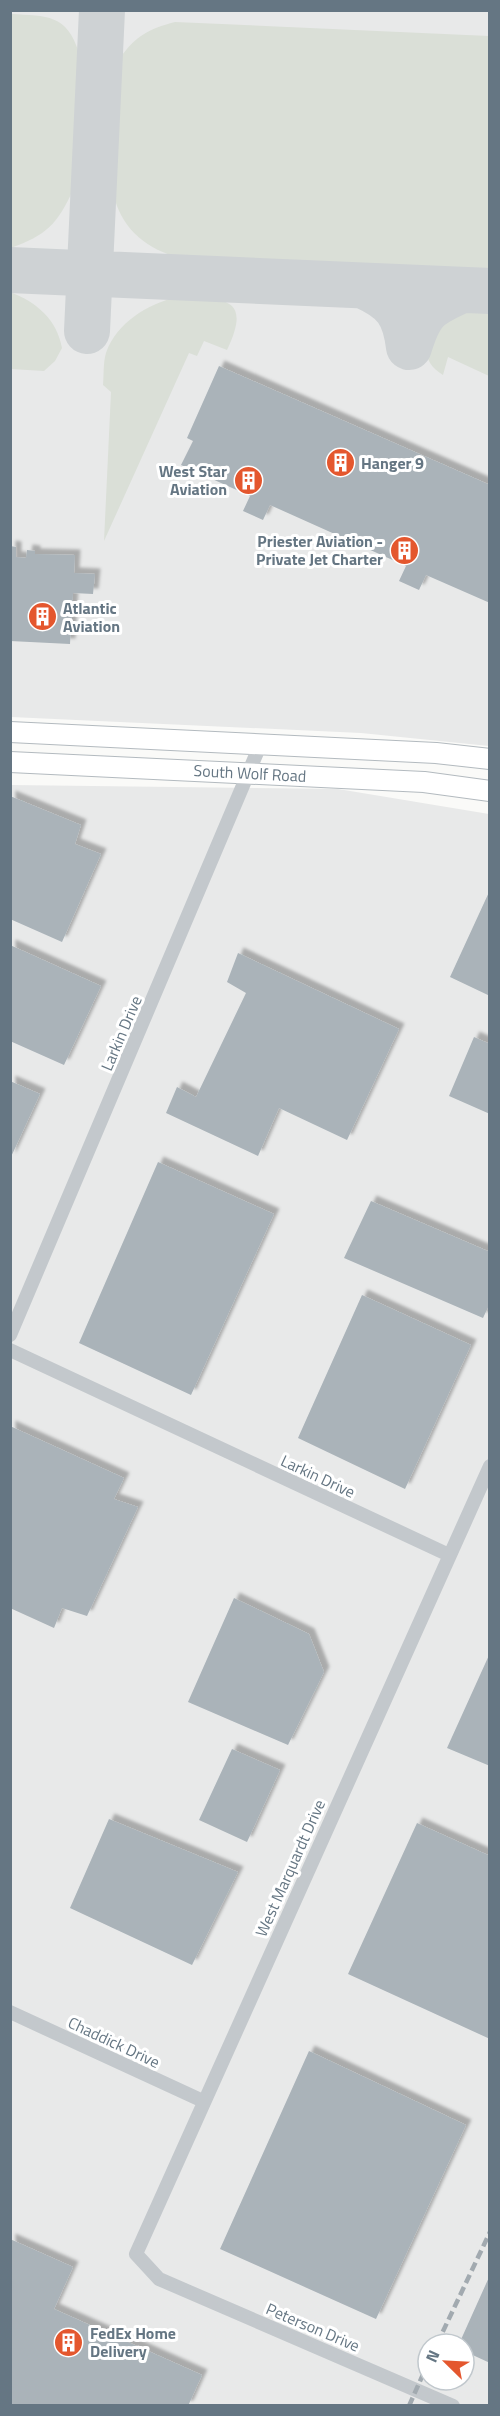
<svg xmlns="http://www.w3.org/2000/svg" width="500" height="2416" viewBox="0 0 500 2416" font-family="'Titillium Web',sans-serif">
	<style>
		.built { fill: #e8e9e9; fill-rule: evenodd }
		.green { fill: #dadfd7 }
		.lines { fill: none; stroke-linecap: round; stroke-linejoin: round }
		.taxiway { stroke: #ced2d4; stroke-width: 46 }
		.building { fill: #aab3b9; filter: url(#shadow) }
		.secondary-casing { stroke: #b3babf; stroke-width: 22 }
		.minor { stroke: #c3c8cc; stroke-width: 14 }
		.secondary { stroke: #fff; stroke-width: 20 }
		.rail { stroke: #a2aab0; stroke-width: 4.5; stroke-dasharray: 9 4.5; stroke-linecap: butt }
		.labels { text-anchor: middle; stroke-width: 6; stroke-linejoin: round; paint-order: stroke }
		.poi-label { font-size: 16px; font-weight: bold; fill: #657683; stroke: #fff; text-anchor: start }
		.street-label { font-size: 16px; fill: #657683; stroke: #fff }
	</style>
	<defs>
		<filter id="shadow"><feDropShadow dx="5.5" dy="-5.5" stdDeviation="1.5" flood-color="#0004"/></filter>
	</defs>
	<rect width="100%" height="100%" fill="#fafaf8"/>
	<path class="built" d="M11,11H489V746L361,733L11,717Z
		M11,785L338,789L489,814V2405L11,2406ZM428,2344H464V2380H428Z"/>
	<path class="green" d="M11,14C47,16 67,14 79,53L73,190C57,225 46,235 11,248Z
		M175,22L489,36V273L186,259C150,252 121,231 113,192C110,181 114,166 114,155C116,123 118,91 120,58C136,36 148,29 175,22Z
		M10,292C37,302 57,320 62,348L55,361L44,371L11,369Z
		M176,297C220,300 254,293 227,350L204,341L197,356L189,353L104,541L111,392L103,385C104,375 103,363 106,353C117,322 147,305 176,297Z
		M468,311L489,312V376L448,357L443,375C407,354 438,318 468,311Z"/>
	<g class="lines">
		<path class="taxiway" d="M10,270L490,291
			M364,286C395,300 405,313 409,347C420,311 427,305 462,290
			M87,331L102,10"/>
	</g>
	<path class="building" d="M219,366L490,485V603L426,575L419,590L399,581L406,566L270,505L263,520L243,511L250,496L181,465L193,441L187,438Z
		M10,546L16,547V557L26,558L27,550L35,551V554L75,555L74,573L95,574L93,594L73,593L70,644L10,641Z
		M10,796L81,825L75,844L101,854L62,942L10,919Z
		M490,890V996L450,977Z
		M10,945L101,986L64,1065L10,1041Z
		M238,953L399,1029L347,1140L279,1108L258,1156L166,1113L177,1087L196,1097L246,993L227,982Z
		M474,1037L490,1044V1114L449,1096Z
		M10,1081L40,1094L10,1159Z
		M158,1162L274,1214L191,1395L79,1343Z
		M371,1201L490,1252V1303L483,1318L344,1258Z
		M362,1295L471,1345L405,1489L298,1438Z
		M10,1426L124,1478L114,1499L138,1507L87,1616L62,1608L54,1628L10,1608Z
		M234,1598L309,1634L324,1672L288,1745L188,1702Z
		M490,1653V1766L447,1748Z
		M232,1749L280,1770L247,1842L199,1820Z
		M109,1819L238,1872L192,1965L70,1908Z
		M417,1823L490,1856V2039L348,1974Z
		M309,2051L466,2125L376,2319L220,2249Z
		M10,2239L73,2267L54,2309L202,2375L188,2406H10Z
		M490,2275V2363L464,2351V2344H459Z"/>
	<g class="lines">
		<defs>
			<path id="secondary" d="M10,732L436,753L490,759
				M10,762L424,782L490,791"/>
		</defs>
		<use href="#secondary" class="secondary-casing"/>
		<path class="minor" d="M10,1335L261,743
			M10,1350L449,1555
			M10,2012L203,2101
			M453,2406L159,2279L136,2254L490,1466"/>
		<use href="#secondary" class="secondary"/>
		<path class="rail" d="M437,2344L490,2232
			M409,2406L428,2363"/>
	</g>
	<defs>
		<symbol id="building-disc" viewBox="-11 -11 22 22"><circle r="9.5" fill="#e4572e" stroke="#fff"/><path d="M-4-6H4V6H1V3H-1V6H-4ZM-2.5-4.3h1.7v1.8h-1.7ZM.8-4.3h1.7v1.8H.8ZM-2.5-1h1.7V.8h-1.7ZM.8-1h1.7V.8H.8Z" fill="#fff"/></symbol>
	</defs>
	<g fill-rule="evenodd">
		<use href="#building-disc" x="324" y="446" width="33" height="33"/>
		<use href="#building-disc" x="232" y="464" width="33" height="33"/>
		<use href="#building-disc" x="388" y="534" width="33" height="33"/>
		<use href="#building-disc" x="26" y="600" width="33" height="33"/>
		<use href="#building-disc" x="52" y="2326" width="33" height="33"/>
	</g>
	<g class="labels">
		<g class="poi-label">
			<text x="361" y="469">Hanger 9</text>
			<text x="227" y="477" text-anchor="end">West Star<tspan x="227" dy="18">Aviation</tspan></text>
			<text x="383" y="547" text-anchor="end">Priester Aviation -<tspan x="383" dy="18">Private Jet Charter</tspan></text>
			<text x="63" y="614">Atlantic<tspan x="63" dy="18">Aviation</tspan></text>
			<text x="90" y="2339">FedEx Home<tspan x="90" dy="18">Delivery</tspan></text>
		</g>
		<g class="street-label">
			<text transform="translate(250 773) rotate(3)" y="6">South Wolf Road</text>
			<text transform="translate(121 1033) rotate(-67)" y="6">Larkin Drive</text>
			<text transform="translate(318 1476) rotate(25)" y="6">Larkin Drive</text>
			<text transform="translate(290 1868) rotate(-66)" y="6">West Marquardt Drive</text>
			<text transform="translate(114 2042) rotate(25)" y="6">Chaddick Drive</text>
			<text transform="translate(313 2327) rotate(23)" y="6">Peterson Drive</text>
		</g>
	</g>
	<rect width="500" height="2416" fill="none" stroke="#657683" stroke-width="24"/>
	<g transform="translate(446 2362) rotate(294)"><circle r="28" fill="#ffffff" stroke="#c1c8cd" stroke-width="1.5"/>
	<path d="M0-4.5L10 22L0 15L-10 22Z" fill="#e4572e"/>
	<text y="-9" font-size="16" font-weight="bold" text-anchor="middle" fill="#657683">N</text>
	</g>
</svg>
